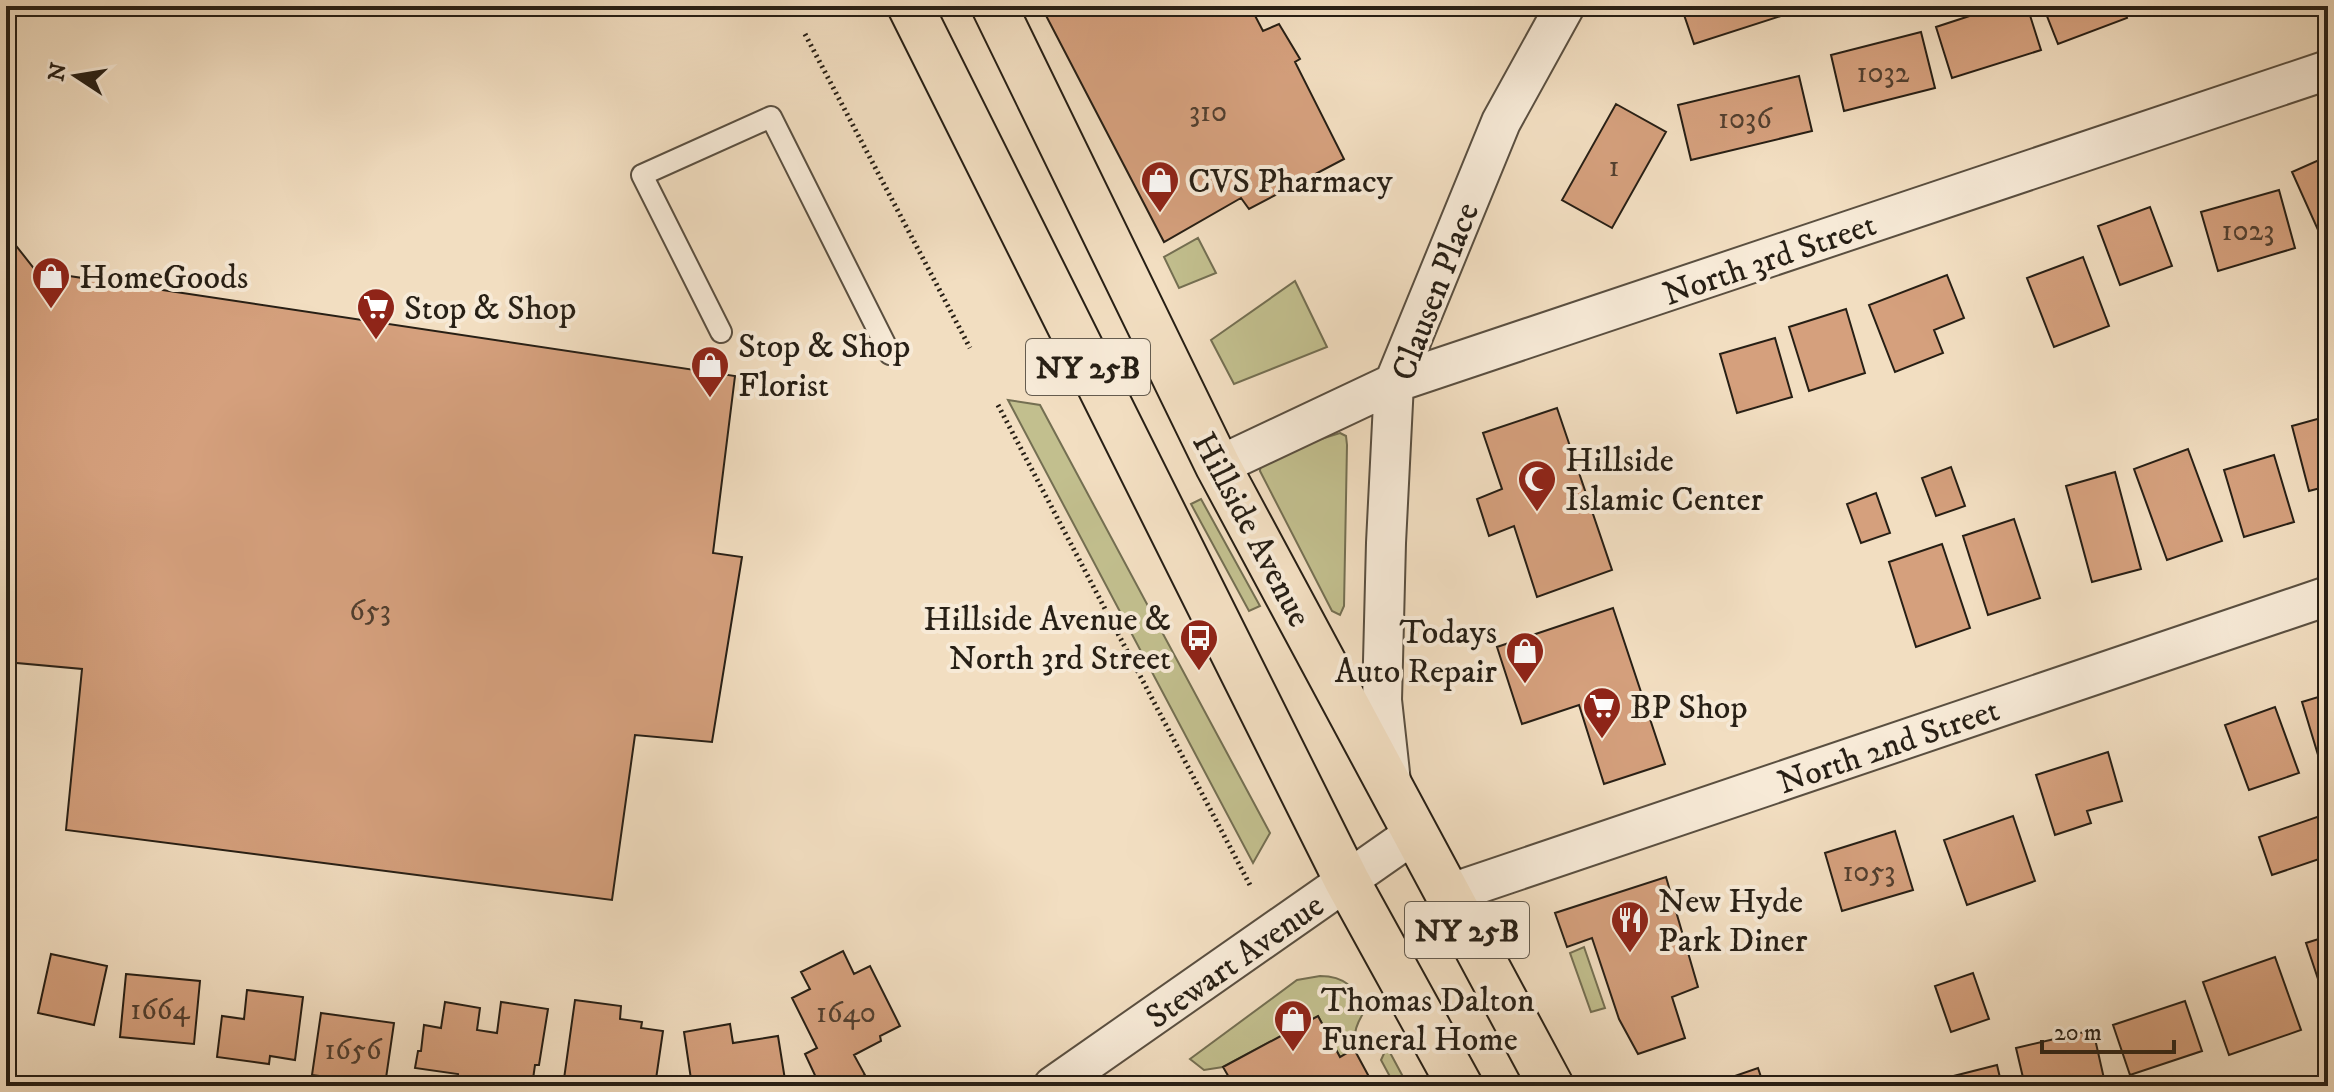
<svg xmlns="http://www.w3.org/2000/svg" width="2334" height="1092" viewBox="0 0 2334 1092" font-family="'IM FELL DW Pica',serif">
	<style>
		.green { fill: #c2bf8e; stroke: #746f52; stroke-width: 2 }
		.building { fill: #d5a07d; stroke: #271f15; stroke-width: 2 }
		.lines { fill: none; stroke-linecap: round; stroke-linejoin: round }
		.lane-casing { stroke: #5a4f40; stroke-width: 24 }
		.street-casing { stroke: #5a4f40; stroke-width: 42 }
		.primary-casing { stroke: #271f15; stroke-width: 48 }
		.path { stroke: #271f15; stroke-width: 5; stroke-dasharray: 2 4; stroke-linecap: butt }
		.lane { stroke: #f7ead7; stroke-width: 20 }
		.street { stroke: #f7ead7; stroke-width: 38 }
		.primary { stroke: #f2dec1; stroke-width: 44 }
		.labels { text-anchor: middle; stroke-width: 8; stroke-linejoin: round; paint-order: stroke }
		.number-label { font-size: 30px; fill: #523f2f }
		.shield { fill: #f7ead7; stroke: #655c4f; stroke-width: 2 }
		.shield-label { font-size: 32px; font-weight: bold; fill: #271f15 }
		.poi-label { font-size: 34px; fill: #271f15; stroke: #f7ead7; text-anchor: start }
		.street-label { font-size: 34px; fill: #271f15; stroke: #f7ead7 }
	</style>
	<rect width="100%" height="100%" fill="#f2dec1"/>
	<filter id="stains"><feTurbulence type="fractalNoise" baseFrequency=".0025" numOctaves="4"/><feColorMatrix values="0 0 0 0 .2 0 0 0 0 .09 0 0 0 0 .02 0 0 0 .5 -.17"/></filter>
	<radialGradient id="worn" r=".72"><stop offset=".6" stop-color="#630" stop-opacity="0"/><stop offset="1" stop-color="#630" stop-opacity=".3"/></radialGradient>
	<path class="green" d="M1198,238L1216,273L1179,288L1164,257Z
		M1295,281L1327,347L1234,384L1211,340Z
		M1008,400L1040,405L1270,833L1253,863Z
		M1340,433L1346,436L1347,445L1344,606L1340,615L1332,611L1260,471L1261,461L1270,455Z
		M1201,499L1260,606L1249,611L1191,504Z
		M1584,947L1605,1008L1591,1012L1570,953Z
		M1320,976C1346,976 1354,988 1366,1009C1357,1022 1353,1033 1354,1049L1340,1057L1318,1016L1223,1067L1204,1070L1190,1059L1297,980Z
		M1387,1047L1408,1086H1395L1381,1060Z"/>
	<path class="building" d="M1041,6H1250L1263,31L1279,24L1300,59L1295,62L1344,159L1249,209L1241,198L1164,242Z
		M1681,6H1791L1793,12L1694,44Z
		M2000,6H2027L2041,50L1952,78L1936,27Z
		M2043,6H2123L2127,18L2058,44Z
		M1921,32L1935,88L1844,111L1831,55Z
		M1799,76L1812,131L1691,160L1678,105Z
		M1616,104L1666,132L1612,228L1562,200Z
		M2328,156V225L2318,230L2292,172Z
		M2279,190L2295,248L2218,271L2201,212Z
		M2150,207L2172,266L2120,285L2098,226Z
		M6,233L36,271L735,376L713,553L742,557L712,742L635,735L612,900L66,830L82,669L6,662Z
		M2083,257L2109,326L2054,347L2027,278Z
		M1947,275L1964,318L1934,330L1943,353L1895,372L1869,305Z
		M1846,309L1865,373L1809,391L1789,327Z
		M1775,338L1792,397L1737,413L1720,354Z
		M1557,408L1612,570L1537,597L1514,526L1489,536L1477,499L1502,489L1483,433Z
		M2328,416V486L2309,491L2292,426Z
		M2188,449L2222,541L2167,560L2134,469Z
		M2274,455L2294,522L2244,537L2224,470Z
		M1951,467L1965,506L1936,516L1922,478Z
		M2115,472L2141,569L2092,582L2066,486Z
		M1876,493L1890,533L1861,543L1847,504Z
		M2014,519L2040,598L1988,615L1963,536Z
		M1942,544L1970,628L1916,647L1889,562Z
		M1613,608L1665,764L1604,784L1579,705L1522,724L1497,647Z
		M2328,694V777L2325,778L2302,702Z
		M2275,707L2299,773L2249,790L2225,725Z
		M2108,752L2122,801L2087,811L2091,823L2055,835L2036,775Z
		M2013,816L2035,881L1967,905L1944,840Z
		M2320,816L2328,840V856L2272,875L2259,837Z
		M1895,831L1913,890L1842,911L1825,853Z
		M1666,877L1698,987L1672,997L1685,1038L1638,1054L1619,1019L1592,938L1567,947L1555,913Z
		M2328,936V1009L2306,943Z
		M843,951L854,974L870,966L900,1026L880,1036L881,1041L854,1055L865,1075L842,1086H820L805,1054L817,1048L792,998L810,989L801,972Z
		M51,954L107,966L94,1025L38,1013Z
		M2275,957L2301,1030L2229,1055L2203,982Z
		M1973,973L1989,1019L1951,1032L1935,986Z
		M126,974L200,981L194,1044L120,1037Z
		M247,990L303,997L295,1060L270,1056L269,1064L217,1057L222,1016L244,1019Z
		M575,1000L621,1006L620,1019L642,1022L641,1028L663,1031L655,1086H563Z
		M2185,1001L2202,1051L2130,1075L2113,1025Z
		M445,1002L480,1008L477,1030L497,1033L501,1002L548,1009L539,1065H535L532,1086H484V1082L458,1078V1074L415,1068L418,1051H421L424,1025L441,1028Z
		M321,1013L394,1023L385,1085L312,1075Z
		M1318,1016L1340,1057L1354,1049L1374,1086H1234L1223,1067Z
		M730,1024L733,1043L778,1036L786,1086H692L684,1032Z
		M2093,1030L2105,1083L2093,1086H2025L2016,1048Z
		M1997,1065L2002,1086H1923L1922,1084Z
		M1758,1068L1764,1086H1706Z"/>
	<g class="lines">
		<defs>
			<path id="lane" d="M721,332L642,175L771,117L890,354"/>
			<path id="street" d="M1218,466L1394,383L2328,70
				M1391,782L1382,700L1386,543L1394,383L1501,122L1565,6
				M1448,894L2328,596
				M1053,1086L1415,833"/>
			<path id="primary" d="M910,6L1347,881L1460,1086
				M994,6L1218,466L1551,1086"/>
		</defs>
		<use href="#lane" class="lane-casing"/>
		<use href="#street" class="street-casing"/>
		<use href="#primary" class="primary-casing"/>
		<path class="path" d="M805,34L970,348
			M998,405L1251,887"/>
		<use href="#lane" class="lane"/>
		<use href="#street" class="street"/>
		<use href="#primary" class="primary"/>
	</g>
	<defs>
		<symbol id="shop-pin" viewBox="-11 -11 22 30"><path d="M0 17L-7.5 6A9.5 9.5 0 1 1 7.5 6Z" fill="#8f2418" stroke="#f7ead7"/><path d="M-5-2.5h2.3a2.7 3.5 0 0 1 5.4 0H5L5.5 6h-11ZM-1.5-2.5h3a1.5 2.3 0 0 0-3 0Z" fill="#fff"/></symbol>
		<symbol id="supermarket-pin" viewBox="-11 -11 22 30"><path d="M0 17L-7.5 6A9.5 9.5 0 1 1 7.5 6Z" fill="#8f2418" stroke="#f7ead7"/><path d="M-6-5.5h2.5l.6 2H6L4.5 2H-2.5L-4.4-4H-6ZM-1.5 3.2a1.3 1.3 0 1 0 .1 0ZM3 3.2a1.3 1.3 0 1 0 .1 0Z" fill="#fff"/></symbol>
		<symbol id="mosque-pin" viewBox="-11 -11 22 30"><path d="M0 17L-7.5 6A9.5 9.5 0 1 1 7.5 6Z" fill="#8f2418" stroke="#f7ead7"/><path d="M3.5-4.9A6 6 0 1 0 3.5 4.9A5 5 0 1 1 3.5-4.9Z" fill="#fff"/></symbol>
		<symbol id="bus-pin" viewBox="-11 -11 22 30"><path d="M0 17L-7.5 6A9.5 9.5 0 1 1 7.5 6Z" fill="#8f2418" stroke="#f7ead7"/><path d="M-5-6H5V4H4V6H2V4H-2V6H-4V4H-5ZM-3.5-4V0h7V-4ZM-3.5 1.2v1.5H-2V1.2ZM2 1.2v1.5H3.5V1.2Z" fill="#fff"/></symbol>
		<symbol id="restaurant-pin" viewBox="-11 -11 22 30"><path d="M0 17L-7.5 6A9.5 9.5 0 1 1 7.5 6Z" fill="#8f2418" stroke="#f7ead7"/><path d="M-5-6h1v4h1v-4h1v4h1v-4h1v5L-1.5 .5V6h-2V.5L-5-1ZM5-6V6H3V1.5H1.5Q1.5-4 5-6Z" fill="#fff"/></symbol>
	</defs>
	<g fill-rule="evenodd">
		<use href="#shop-pin" x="1138" y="158" width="44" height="60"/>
		<use href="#shop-pin" x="29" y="254" width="44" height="60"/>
		<use href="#supermarket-pin" x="354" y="285" width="44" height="60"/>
		<use href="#shop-pin" x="688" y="343" width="44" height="60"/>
		<use href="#mosque-pin" x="1515" y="457" width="44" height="60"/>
		<use href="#bus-pin" x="1177" y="616" width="44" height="60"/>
		<use href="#shop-pin" x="1503" y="629" width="44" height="60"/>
		<use href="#supermarket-pin" x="1580" y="684" width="44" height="60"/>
		<use href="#restaurant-pin" x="1608" y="898" width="44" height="60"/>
		<use href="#shop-pin" x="1271" y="997" width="44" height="60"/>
	</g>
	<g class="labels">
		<g class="number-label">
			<text x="1883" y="82">1032</text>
			<text x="1208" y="121">310</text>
			<text x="1745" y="128">1036</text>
			<text x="1614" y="176">1</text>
			<text x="2248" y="240">1023</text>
			<text x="370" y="620">653</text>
			<text x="1869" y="881">1053</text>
			<text x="160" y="1019">1664</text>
			<text x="846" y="1022">1640</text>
			<text x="353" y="1059">1656</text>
		</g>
		<g class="shield">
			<rect x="1026" y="339" width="124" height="56" rx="6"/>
			<rect x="1405" y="902" width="124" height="56" rx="6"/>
		</g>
		<g class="shield-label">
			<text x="1088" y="378">NY 25B</text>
			<text x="1467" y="941">NY 25B</text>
		</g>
		<g class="poi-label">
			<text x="1188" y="192">CVS Pharmacy</text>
			<text x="79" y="288">HomeGoods</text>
			<text x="404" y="319">Stop &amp; Shop</text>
			<text x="738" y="357">Stop &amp; Shop<tspan x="738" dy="39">Florist</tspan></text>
			<text x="1565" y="471">Hillside<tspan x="1565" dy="39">Islamic Center</tspan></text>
			<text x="1171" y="630" text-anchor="end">Hillside Avenue &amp;<tspan x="1171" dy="39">North 3rd Street</tspan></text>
			<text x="1497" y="643" text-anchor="end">Todays<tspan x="1497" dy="39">Auto Repair</tspan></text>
			<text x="1630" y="718">BP Shop</text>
			<text x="1658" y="912">New Hyde<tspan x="1658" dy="39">Park Diner</tspan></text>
			<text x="1321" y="1011">Thomas Dalton<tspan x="1321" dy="39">Funeral Home</tspan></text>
		</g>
		<g class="street-label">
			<text transform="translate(1769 258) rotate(-19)" y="12">North 3rd Street</text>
			<text transform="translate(1434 291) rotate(-69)" y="12">Clausen Place</text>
			<text transform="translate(1253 529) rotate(62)" y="12">Hillside Avenue</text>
			<text transform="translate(1888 745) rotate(-19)" y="12">North 2nd Street</text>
			<text transform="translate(1234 960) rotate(-35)" y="12">Stewart Avenue</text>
		</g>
	</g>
	<rect width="2334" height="1092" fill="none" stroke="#f2dec1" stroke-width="32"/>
	<rect x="8" y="8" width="2318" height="1076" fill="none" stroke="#271f15" stroke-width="4"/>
	<rect x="16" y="16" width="2302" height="1060" fill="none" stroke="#271f15" stroke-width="2"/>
	<g transform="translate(76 76) rotate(282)" stroke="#f7ead7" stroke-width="6" paint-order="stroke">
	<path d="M0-6L14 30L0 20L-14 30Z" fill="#271f15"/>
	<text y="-12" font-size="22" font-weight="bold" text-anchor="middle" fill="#271f15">N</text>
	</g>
	<path d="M2042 1040v12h132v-12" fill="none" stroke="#271f15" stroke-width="4"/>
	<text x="2054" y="1040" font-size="24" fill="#271f15" stroke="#f7ead7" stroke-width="6" paint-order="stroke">20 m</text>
	<rect width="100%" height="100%" filter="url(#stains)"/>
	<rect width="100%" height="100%" fill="url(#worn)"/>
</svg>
